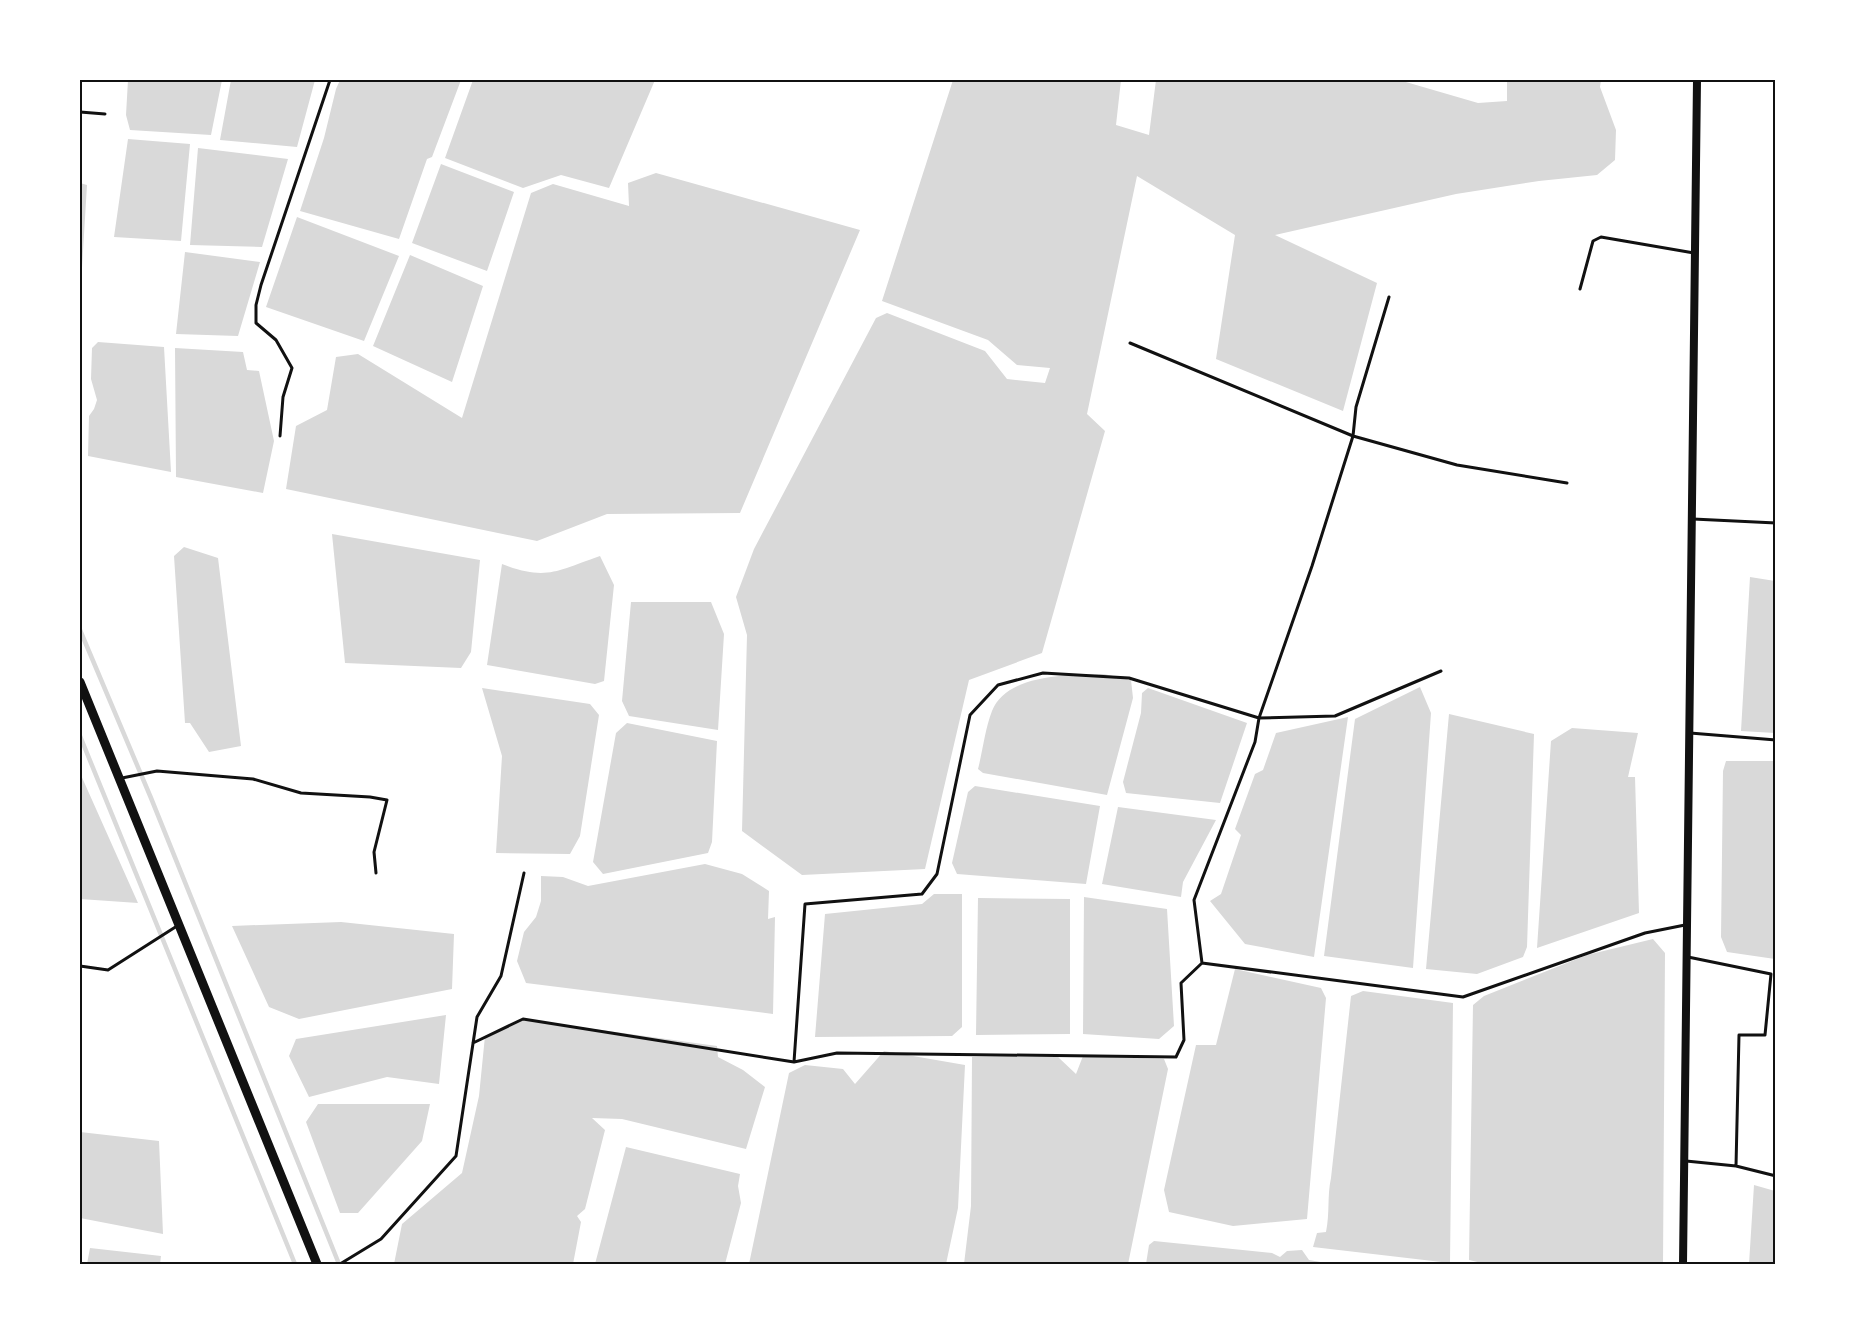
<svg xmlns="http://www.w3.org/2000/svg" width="1855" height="1344" viewBox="0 0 1855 1344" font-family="Bitter,serif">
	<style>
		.water { fill: #d9d9d9 }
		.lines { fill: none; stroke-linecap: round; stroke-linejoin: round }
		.stream { stroke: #d9d9d9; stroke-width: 4.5 }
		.service { stroke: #111; stroke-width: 3 }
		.tertiary { stroke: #111; stroke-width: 8 }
		.secondary { stroke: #111; stroke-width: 9 }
		.neatline { fill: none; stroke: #111; stroke-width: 2 }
	</style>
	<rect width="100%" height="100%" fill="#fff"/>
	<path class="water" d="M128,80H222L211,135L130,130L126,115Z
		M231,80H315L297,147L220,140Z
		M340,80H461L432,157L427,159L399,239L300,211L324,138L336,89Z
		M473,80H655L609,188L561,175L523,188L445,158Z
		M953,80H1121L1116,125L1149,135L1156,80H1399L1478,103L1507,101V80H1601L1600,87L1616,130L1615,160L1597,175L1539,181L1456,194L1275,235L1377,283L1343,411L1216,359L1235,235L1137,176L1087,414L1105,431L1042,653L969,680L925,869L802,875L742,831L747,635L736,597L754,549L876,318L887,313L985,351L1007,379L1045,383L1050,368L1017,365L988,340L882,301Z
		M128,139L190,144L181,241L114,237Z
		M198,148L288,159L262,247L190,245Z
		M441,164L514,192L487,271L412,243Z
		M656,173L860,230L740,513L607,514L537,541L286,489L296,426L327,410L336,357L358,354L462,418L531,193L553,184L629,206L628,183Z
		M80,183L87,185L80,301Z
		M297,217L399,256L364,341L266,307Z
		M185,252L260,262L238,336L176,334Z
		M410,255L483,286L452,382L373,346Z
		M98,342L164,347L171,472L88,456L89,416L94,409L97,400L91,379L92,348Z
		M175,348L243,352L247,370L259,371L274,441L263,493L176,477Z
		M332,534L480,560L471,652L461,668L345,663Z
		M184,547L218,558L241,746L209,752L190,723H185L174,556Z
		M600,556L614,585L604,681L595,684L487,665L502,564C546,581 557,571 600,556Z
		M1750,577L1775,581V733L1741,731Z
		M631,602H711L724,634L718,730L629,716L622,701Z
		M1104,674L1131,680L1133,698L1107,795L983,773L978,769C983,750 985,729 992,711C1007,673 1071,675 1104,674Z
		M1420,687L1431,713L1413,968L1324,956L1355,719Z
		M482,688L590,704L599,715L580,836L570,854L496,853L502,756Z
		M1148,688L1247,723L1220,803L1126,793L1123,782L1141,713L1142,693Z
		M1449,714L1534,734L1527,947L1523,957L1477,974L1426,969Z
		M1348,717L1314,957L1245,944L1210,901L1221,894L1241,835L1235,829L1255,774L1263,770L1276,733Z
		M627,723L717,741L712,842L708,853L603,874L593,862L616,733Z
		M1572,728L1638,733L1628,777H1635L1639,913L1537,948L1551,741Z
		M1726,761H1775V959L1727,952L1721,937L1723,771Z
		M80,773L138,903L80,899Z
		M975,786L1100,806L1086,884L957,874L952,863L968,792Z
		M1118,807L1216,820L1183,882L1181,897L1102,884Z
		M705,864L742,874L769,891L768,919L775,917L773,1014L526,983L517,961L524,932L536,917L541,901V876L563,877L588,886Z
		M934,894H962V1027L952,1036L815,1037L825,914L922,904Z
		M1084,897L1167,909L1174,1026L1159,1039L1083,1034Z
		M978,898L1070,899V1034L976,1035Z
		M341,922L454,934L452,989L299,1019L269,1007L232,926Z
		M1653,939L1665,953L1663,1264H1486L1469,1260L1473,1005L1484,996L1587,955Z
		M1235,969L1321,988L1326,998L1307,1219L1233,1226L1169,1212L1164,1190L1196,1045H1216Z
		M1363,991L1453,1003L1450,1263L1313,1247L1317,1233L1326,1232C1330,1213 1327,1196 1331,1178L1351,996Z
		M446,1015L439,1084L387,1077L309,1097L289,1056L296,1039Z
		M521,1019L717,1046L718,1057L743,1070L765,1087L746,1149L622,1119L592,1118L605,1130L585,1209L577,1216L581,1222L573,1264H394L402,1224L462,1173L479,1096L485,1036Z
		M884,1051L965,1065L958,1208L946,1264H749L789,1073L805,1065L843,1069L855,1084Z
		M1083,1056L1164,1059L1168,1069L1128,1264H964L971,1206L972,1057H1058L1076,1074Z
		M318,1104H430L422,1141L358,1213H340L306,1122Z
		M80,1132L159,1141L163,1234L80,1218Z
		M626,1147L740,1174L738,1186L741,1203L725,1264H595Z
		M1754,1185L1775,1191V1264H1749Z
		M1154,1241L1272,1253L1280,1257L1287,1251L1302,1250L1309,1260L1332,1264H1146L1149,1245Z
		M90,1248L161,1256L160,1264H87Z"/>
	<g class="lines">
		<path class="stream" d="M80,630L151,798L339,1264
			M80,736L295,1264"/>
		<path class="service" d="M80,112L105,114
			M1580,289L1593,241L1601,237L1694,253
			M1389,297L1356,407L1353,436L1312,566L1259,718L1255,742L1194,900L1202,963L1463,997L1645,933L1685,925
			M1130,343L1353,436L1457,465L1567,483
			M280,436L283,397L292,368L276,340L256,323V305L261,285L330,80
			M1693,519L1776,523
			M1690,733L1776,740
			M122,778L157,771L253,779L301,793L370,797L387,800L374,852L376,873
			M1688,957L1771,974L1765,1035H1739L1736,1166
			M80,966L108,970L177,926
			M473,1043L523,1019L794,1062L805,904L922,894L937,874L970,715L998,685L1043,673L1129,678L1259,718L1335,716L1441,671
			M794,1062L837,1053L1176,1057L1184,1040L1181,983L1202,963
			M1686,1161L1736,1166L1776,1176
			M340,1264L381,1239L456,1156L477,1017L501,976L524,873"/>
		<path class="tertiary" d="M1683,1264L1697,80"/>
		<path class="secondary" d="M80,682L317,1264"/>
	</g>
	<rect width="1855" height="1344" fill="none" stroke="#ffffff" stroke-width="162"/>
	<rect x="81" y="81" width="1693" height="1182" class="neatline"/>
</svg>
